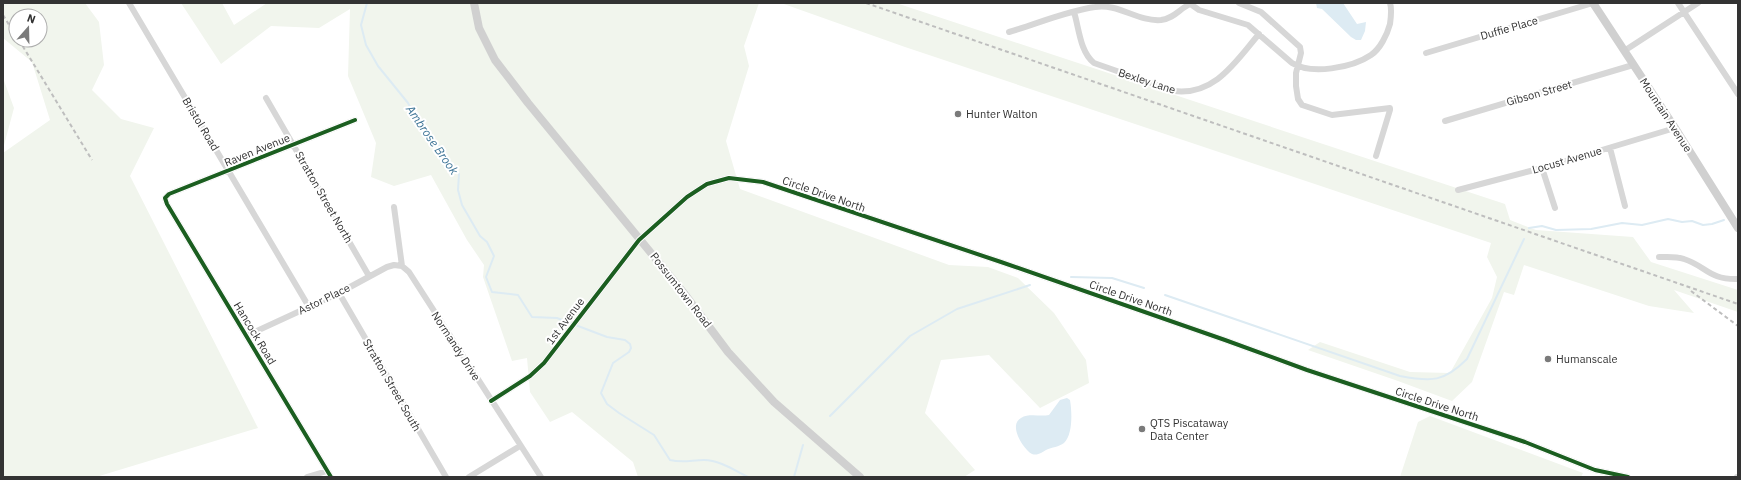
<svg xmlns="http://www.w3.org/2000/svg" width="1741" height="480" viewBox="0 0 1741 480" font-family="'IBM Plex Sans',sans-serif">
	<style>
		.green { fill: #f1f5ed; fill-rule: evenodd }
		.water { fill: #ddebf3 }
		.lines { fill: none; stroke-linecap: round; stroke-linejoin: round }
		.stream { stroke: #ddebf3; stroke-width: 2 }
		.street { stroke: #d7d7d7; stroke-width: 6 }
		.secondary { stroke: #d0d0d0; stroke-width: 8 }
		.rail { stroke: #bebebe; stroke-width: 2; stroke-dasharray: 4 3; stroke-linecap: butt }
		.cycleway-casing { stroke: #fff; stroke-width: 6 }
		.cycleway { stroke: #1b5e20; stroke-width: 4 }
		.poi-dot { fill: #7a7a7a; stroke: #fff; stroke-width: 1.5 }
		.labels { text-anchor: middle; stroke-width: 4; stroke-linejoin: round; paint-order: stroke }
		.street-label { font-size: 11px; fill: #333; stroke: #fff }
		.poi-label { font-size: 11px; fill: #333; stroke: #fff; text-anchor: start }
		.water-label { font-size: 12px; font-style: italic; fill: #3f7597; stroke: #fff }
	</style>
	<rect width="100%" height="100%" fill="#fff"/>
	<path class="green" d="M3,3H85L99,22L104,65L92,90L121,119L154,128L130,176L258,428L96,477H3V153L50,120L32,62L3,38ZM16,16H40V40H16Z
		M181,3H222L234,25L267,3H759L744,46L749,66L726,141L740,189L949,265L988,267L1018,278L1054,313L1086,360L1089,383L1040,408L989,355L941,360L925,413L975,470L964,477H638L633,462L572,412L550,422L530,392L527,358L512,361L483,277L484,265L467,240L431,175L394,186L371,177L376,143L348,76L350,9L319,28L271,26L221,64Z
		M781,3H896L1505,204L1510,220L1536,230L1633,237L1651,262L1738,290V312L1674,290L1694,313L1649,306L1524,265L1514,295L1504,292L1472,382L1452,401L1398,381L1308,350L1320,342L1410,372L1450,373L1492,298L1497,277L1487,257L1491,243L905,47Z
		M3,78L14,108L3,149Z
		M1430,416L1583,473L1581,477H1400L1418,422Z"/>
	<path class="water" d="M1316,3H1343L1357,24L1366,22L1365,31L1361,40H1356L1351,37L1322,9L1317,8Z
		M1067,398L1070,400C1072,412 1073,434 1064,443C1059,447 1052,447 1046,450C1042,452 1038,456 1032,454C1023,449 1008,425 1021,418C1029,413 1040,417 1049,415L1060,400Z"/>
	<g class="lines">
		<path class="stream" d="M367,3L361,25L366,45L378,66L408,103L421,127L440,147L459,174L458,190L462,205L480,236L487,242L494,256L486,277L492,292L518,295L532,317L557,318L607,337L625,340L630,344L631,348L629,352L613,363L601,393L607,404L619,413L654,435L670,460C683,463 692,460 704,460C719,460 734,470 748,477
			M1529,228L1542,226L1556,230L1591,229L1622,223L1642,225L1668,219L1682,222L1692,221L1703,225L1712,224L1724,220
			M1071,277L1112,278L1144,288
			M1165,295L1400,376C1432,382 1444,382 1467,359L1524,239
			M830,416L910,336L957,309L1030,285
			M794,477L803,445"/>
		<path class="street" d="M129,3L309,307
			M1189,3L1199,10L1248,25L1292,63C1311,75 1352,68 1371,55C1380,49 1387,35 1390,24C1391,17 1392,9 1390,3
			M1239,3L1261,12L1300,47L1301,53L1296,73V86L1298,99L1302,105L1332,115L1390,108V110L1376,156
			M1678,3L1738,94
			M1074,12C1079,28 1080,52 1094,63L1174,91C1215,96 1236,61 1259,34
			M1009,32C1037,24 1066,11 1095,7C1118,3 1138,22 1161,20C1176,18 1180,7 1193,3
			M1624,51L1698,3
			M1426,53L1593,3
			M266,98L369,276
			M1445,121L1633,65
			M1610,148L1625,206
			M1542,168L1555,208
			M1458,190L1542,168L1675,128
			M394,207L402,266L409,272L541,477
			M1659,257C1667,257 1676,256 1684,259C1706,266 1709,280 1738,279
			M339,293L446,477
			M246,336L339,293L387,267L394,265L402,266
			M491,401L530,376L544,363L639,240L687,197L707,184L729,178L763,182L1001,262L1225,340L1307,370L1525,442L1595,470L1628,477
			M307,477L327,471
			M331,477L167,204L165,198L169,194L355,120
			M469,477L520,446
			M1737,477H1738"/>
		<path class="secondary" d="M474,3L479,28L495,60L528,103L683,292L728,352L774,402L860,477
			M1593,3L1675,128L1738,228"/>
		<path class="rail" d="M866,3L1738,304
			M3,15L16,36
			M19,40L92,160
			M1691,291L1738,326"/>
		<defs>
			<path id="cycleway" d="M491,401L530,376L544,363L639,240L687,197L707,184L729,178L763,182L1001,262L1225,340L1307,370L1525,442L1595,470L1628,477
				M331,477L167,204L165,198L169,194L355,120"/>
		</defs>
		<use href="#cycleway" class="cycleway-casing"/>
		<use href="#cycleway" class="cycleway"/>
	</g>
	<g class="poi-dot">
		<circle cx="958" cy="114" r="4"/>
		<circle cx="1548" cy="359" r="4"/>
		<circle cx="1142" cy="429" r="4"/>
	</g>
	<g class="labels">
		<g class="street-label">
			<text transform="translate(1509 28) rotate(-16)" y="4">Duffie Place</text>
			<text transform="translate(1147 81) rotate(18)" y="4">Bexley Lane</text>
			<text transform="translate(1539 93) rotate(-16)" y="4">Gibson Street</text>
			<text transform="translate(1666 115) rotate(57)" y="4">Mountain Avenue</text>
			<text transform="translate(201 124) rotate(59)" y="4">Bristol Road</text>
			<text transform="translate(257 150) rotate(-22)" y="4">Raven Avenue</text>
			<text transform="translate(1567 160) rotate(-16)" y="4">Locust Avenue</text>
			<text transform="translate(824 194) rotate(19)" y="4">Circle Drive North</text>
			<text transform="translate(324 197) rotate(60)" y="4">Stratton Street North</text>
			<text transform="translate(681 290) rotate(52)" y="4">Possumtown Road</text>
			<text transform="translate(1131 298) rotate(19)" y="4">Circle Drive North</text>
			<text transform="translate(324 299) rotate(-26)" y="4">Astor Place</text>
			<text transform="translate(565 321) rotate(-53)" y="4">1st Avenue</text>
			<text transform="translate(255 333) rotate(59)" y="4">Hancock Road</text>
			<text transform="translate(456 346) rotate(57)" y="4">Normandy Drive</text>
			<text transform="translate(392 385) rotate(60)" y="4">Stratton Street South</text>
			<text transform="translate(1437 404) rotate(18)" y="4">Circle Drive North</text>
		</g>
		<g class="poi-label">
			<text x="966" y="118">Hunter Walton</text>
			<text x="1556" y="363">Humanscale</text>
			<text x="1150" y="427">QTS Piscataway<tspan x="1150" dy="13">Data Center</tspan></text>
		</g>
		<g class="water-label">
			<text transform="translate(432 140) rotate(55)" y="4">Ambrose Brook</text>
		</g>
	</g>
	<rect width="1741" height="480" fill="none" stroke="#333333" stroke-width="8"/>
	<g transform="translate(28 28) rotate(20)"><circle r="19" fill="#ffffff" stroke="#adadad"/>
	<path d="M0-3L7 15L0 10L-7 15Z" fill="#7a7a7a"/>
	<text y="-6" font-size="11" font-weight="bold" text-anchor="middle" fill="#333333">N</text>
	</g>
</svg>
